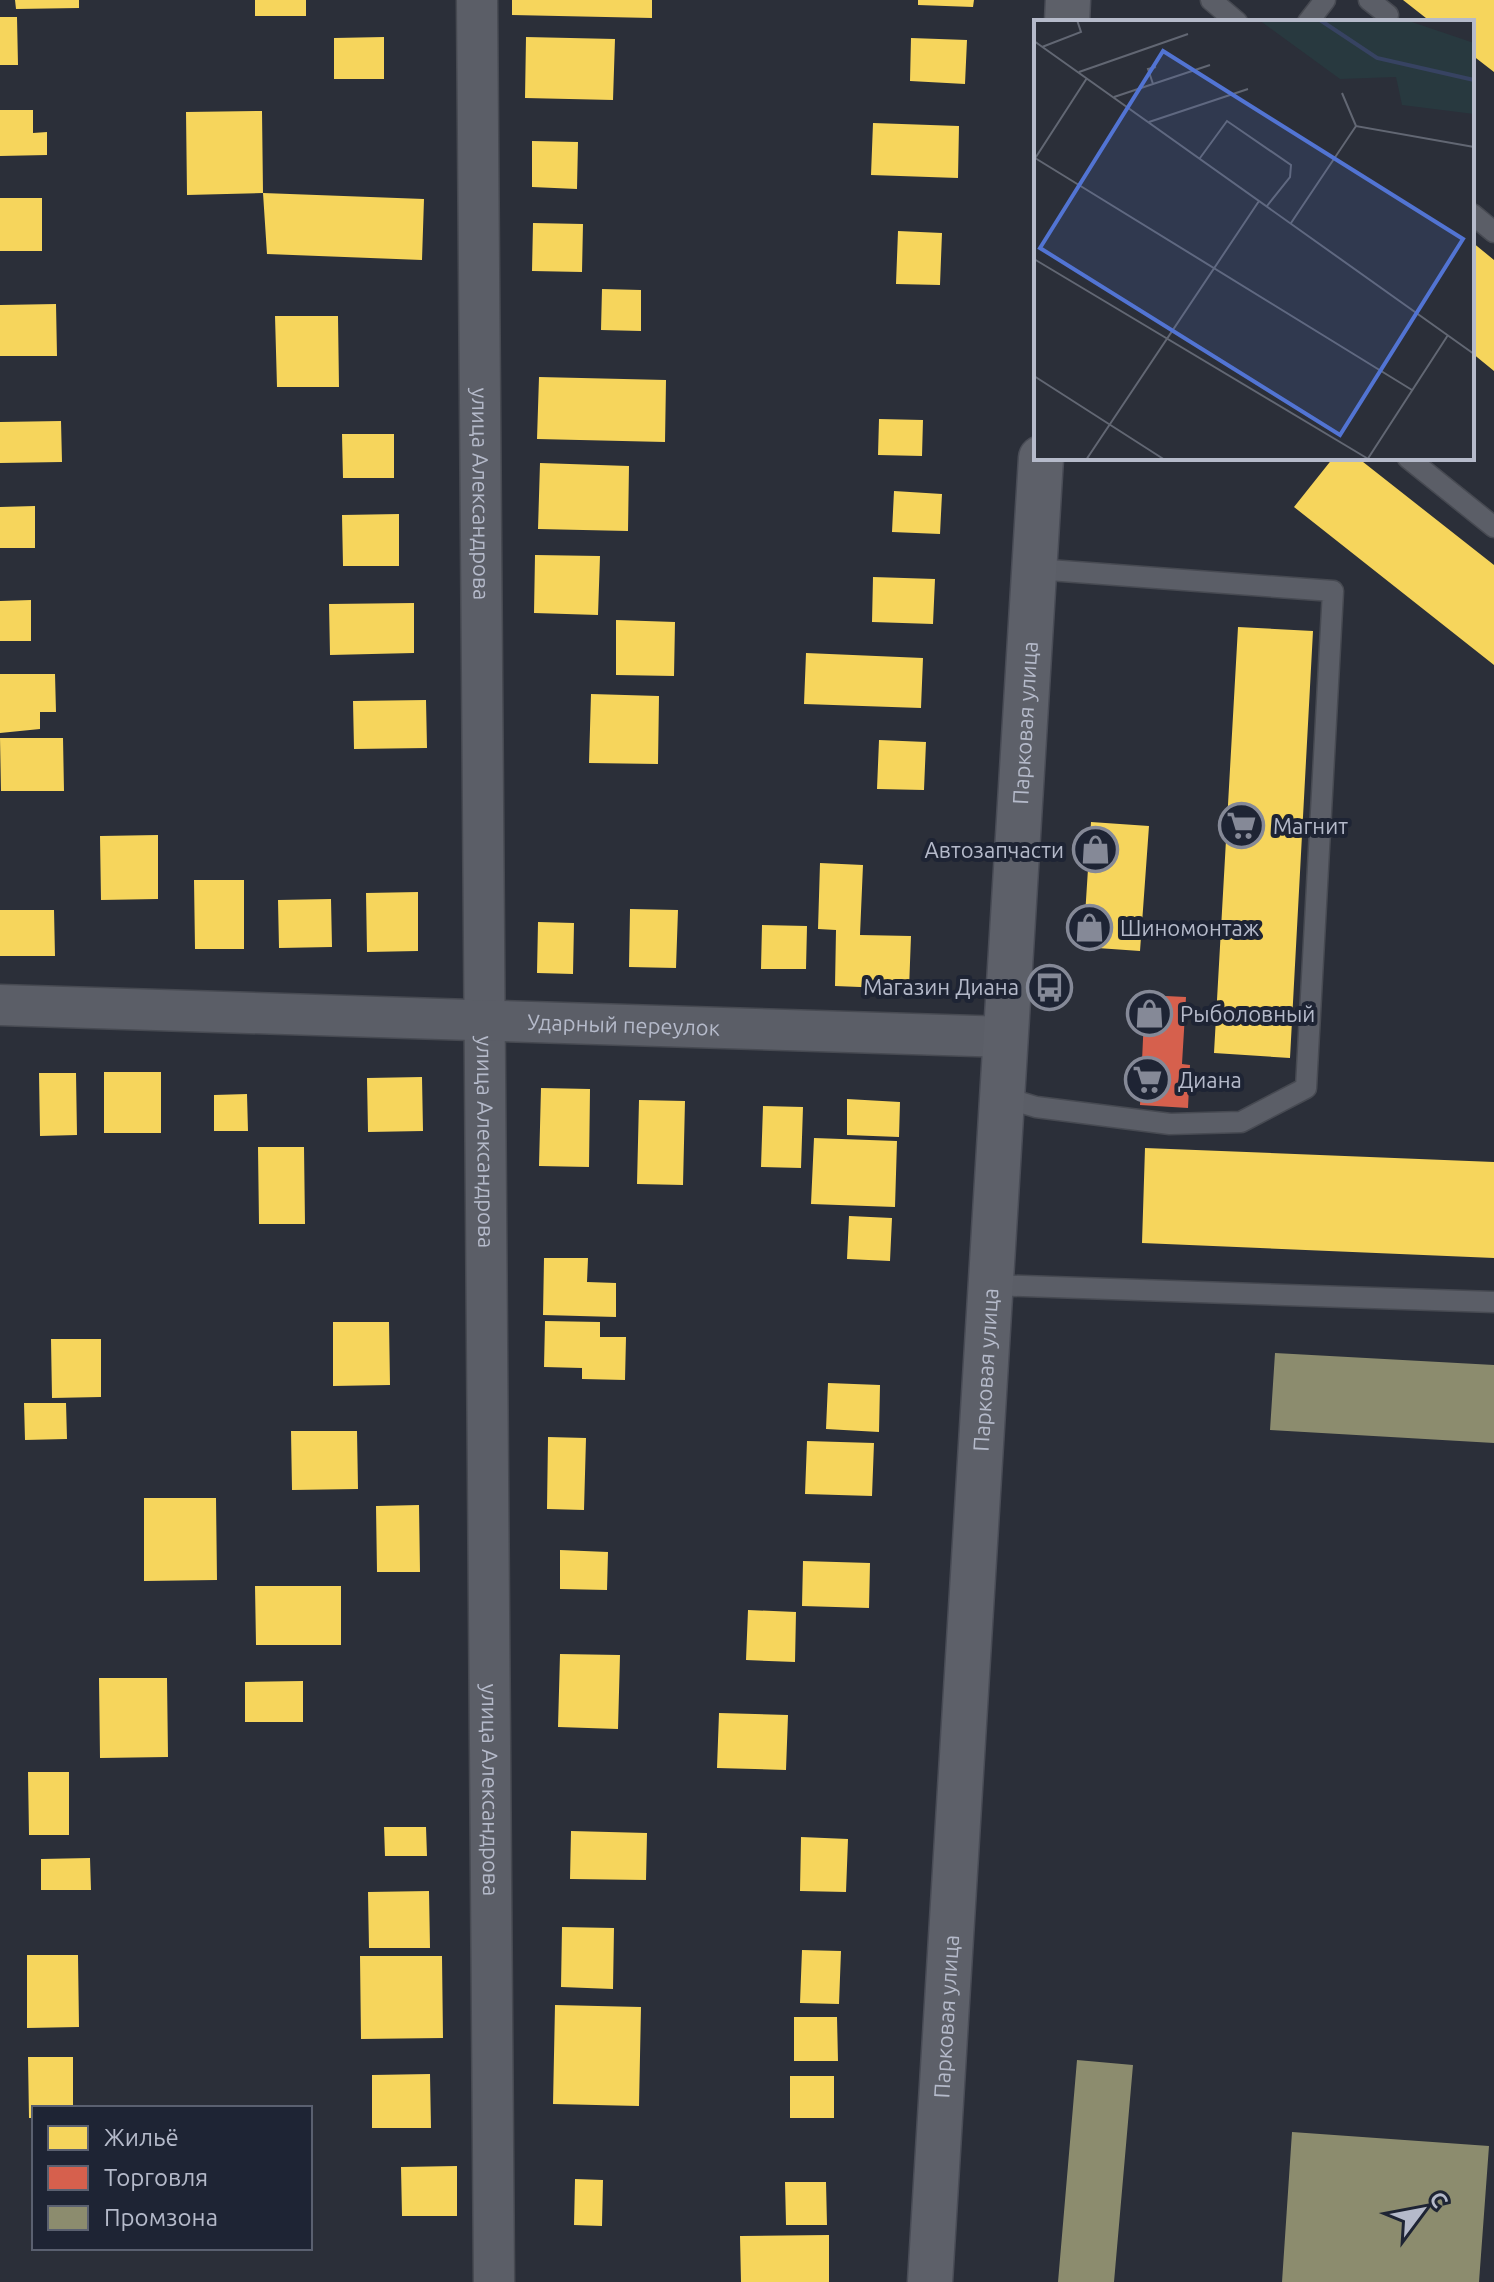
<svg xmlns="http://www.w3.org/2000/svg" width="1494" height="2282" viewBox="0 0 1494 2282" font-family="Ubuntu,sans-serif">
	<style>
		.homes { fill: #f6d55c }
		.shops { fill: #d6604d }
		.industry { fill: #8c8c6e }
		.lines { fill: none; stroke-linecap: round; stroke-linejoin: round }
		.service-casing { stroke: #474a52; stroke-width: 23 }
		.minor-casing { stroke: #474a52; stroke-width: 43 }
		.primary-casing { stroke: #494c56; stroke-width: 47 }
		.service { stroke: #5b5e67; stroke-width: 20 }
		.minor { stroke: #5b5e67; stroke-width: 40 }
		.primary { stroke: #5d6069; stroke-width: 44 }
		.labels { text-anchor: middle; stroke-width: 8; stroke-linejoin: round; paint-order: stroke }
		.street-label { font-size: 22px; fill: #b5baca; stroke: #1e2434 }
		.poi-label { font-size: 22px; fill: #b5baca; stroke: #1e2434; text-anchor: start }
		.inset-river { fill: none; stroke: #374362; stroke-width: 4 }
		.inset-road { fill: none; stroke: #626773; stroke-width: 2 }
		.view { fill: #5274d3; fill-opacity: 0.15; stroke: #5274d3; stroke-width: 4 }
		.inset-edge { fill: none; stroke: #b5baca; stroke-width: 4 }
	</style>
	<rect width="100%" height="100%" fill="#2b2f39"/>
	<path class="homes" d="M15,0H79V8L16,9Z
		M255,0H306V16H255Z
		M512,0H652V18L512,15Z
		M918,0H974L973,7L918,5Z
		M1403,0H1494V72L1472,55V22H1431Z
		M0,17H17L18,65H0Z
		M384,37V79H334V38Z
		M526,37L615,39L613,100L525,98Z
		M911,38L967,40L965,84L910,81Z
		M0,110H33V133L47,132V155L0,156Z
		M262,111L263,193L187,195L186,112Z
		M873,123L959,126L958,178L871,175Z
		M532,141L578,142L577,189L532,187Z
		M263,193L424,199L422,260L267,254Z
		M0,198H42V251H0Z
		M533,223L583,224L582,272L532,271Z
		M898,231L942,233L940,285L896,284Z
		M1472,242L1494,260V371L1472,353Z
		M602,289L641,290V331L601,330Z
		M56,304L57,356H0V305Z
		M275,316H338L339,387H277Z
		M539,377L666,380L665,442L537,439Z
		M879,419L923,420L922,456L878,455Z
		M61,421L62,462L0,463V422Z
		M342,434H394V478H343Z
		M1333,458H1358L1494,565V665L1294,507Z
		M540,463L629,466L628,531L538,529Z
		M894,491L942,494L940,534L892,532Z
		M35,506V548H0V507Z
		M399,514V566H343L342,515Z
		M535,555L600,556L598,615L534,613Z
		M873,577L935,579L933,624L872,622Z
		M31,600V641H0V601Z
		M414,603V653L330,655L329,604Z
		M616,620L675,622L674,676L616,675Z
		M1238,627L1313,631L1290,1058L1214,1053Z
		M806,653L923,658L921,708L804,704Z
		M0,674H55L56,712H40V729L0,733Z
		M591,694L659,696L658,764L589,763Z
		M426,700L427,748L354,749L353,701Z
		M0,738H63L64,791H1Z
		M879,740L926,742L924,790L877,789Z
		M1091,822L1149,826L1140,951L1083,947Z
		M158,835V899L101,900L100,836Z
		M820,863L863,865L860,935L911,936L909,989L835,986L836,930L818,929Z
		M194,880H244V949H195Z
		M418,892V951L367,952L366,893Z
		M331,899L332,947L279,948L278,900Z
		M630,909L678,910L676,968L629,967Z
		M0,910H54L55,956H0Z
		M538,922L574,923L573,974L537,973Z
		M762,925L807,926L806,969H761Z
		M104,1072H161V1133H104Z
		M39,1073H76L77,1135L40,1136Z
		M422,1077L423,1131L368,1132L367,1078Z
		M541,1088L590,1089L589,1167L539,1166Z
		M247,1094L248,1131H214V1095Z
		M847,1099L900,1102L899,1137L847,1135Z
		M639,1100L685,1101L683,1185L637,1184Z
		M763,1106L803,1107L801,1168L761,1167Z
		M814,1138L897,1141L895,1207L811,1204Z
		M258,1147H304L305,1224H259Z
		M1145,1148L1494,1162V1258L1142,1243Z
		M849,1216L892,1218L890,1261L847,1259Z
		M544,1258H588L587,1282L616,1283V1317L543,1315Z
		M545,1321L600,1322V1337H626L625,1380L582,1379V1368L544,1367Z
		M333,1322H389L390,1385L333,1386Z
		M51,1339H101V1397L52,1398Z
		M828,1383L880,1385L879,1432L826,1429Z
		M24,1403H66L67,1439L25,1440Z
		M291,1431H357L358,1489L292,1490Z
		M548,1437L586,1438L584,1510L547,1509Z
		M807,1441L874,1443L872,1496L805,1494Z
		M144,1498H216L217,1580L144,1581Z
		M419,1505L420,1572H377L376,1506Z
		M560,1550L608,1552L607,1590L560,1589Z
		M803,1561L870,1563L869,1608L802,1606Z
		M255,1586H341V1645H256Z
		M748,1610L796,1612L795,1662L746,1660Z
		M560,1654L620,1655L618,1729L558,1727Z
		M99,1678H167L168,1757L100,1758Z
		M303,1681V1722H245V1682Z
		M719,1713L788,1715L786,1770L717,1768Z
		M28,1772H69V1835H29Z
		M384,1827H426L427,1856H385Z
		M571,1831L647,1833L646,1880L570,1879Z
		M801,1837L848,1839L846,1892L800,1891Z
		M90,1858L91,1890H41V1859Z
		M429,1891L430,1948H369L368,1892Z
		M562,1927L614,1928L613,1989L561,1987Z
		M802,1950L841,1951L839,2004L800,2003Z
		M27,1955H78L79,2027L27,2028Z
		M360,1956H442L443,2038L361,2039Z
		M555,2005L641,2007L639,2106L553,2104Z
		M794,2017H837L838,2061H794Z
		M28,2057H73V2108H34V2118H29Z
		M430,2074L431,2128H372V2075Z
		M790,2076H834V2118H790Z
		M457,2166V2216H402L401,2167Z
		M575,2179L603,2180L602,2226L574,2225Z
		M785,2182H826L827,2225H786Z
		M829,2235V2282H741L740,2236Z"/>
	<path class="shops" d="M1145,995L1186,997L1182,1064L1190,1065L1188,1108L1140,1105Z"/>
	<path class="industry" d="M1275,1353L1494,1365V1443L1270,1430Z
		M1077,2060L1133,2065L1114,2282H1058Z
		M1292,2132L1489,2146L1479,2282H1282Z"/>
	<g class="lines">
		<defs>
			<path id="service" d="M1211,0L1237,22
				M1369,0L1388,15
				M1308,22L1325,0
				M1472,214L1494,232
				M1408,458L1494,527
				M1003,1097L1036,1107L1170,1124L1241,1122L1306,1088L1333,591L1035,569
				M991,1285L1494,1302"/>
			<g id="minor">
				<path id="s1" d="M477,0L494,2282"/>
				<path id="s2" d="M0,1005L1007,1037"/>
			</g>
			<g id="primary">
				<path d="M1067,22L1068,0"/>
				<path id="s3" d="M930,2282L1041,458"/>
			</g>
		</defs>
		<use href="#service" class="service-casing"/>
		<use href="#minor" class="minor-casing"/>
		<use href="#primary" class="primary-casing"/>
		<use href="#service" class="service"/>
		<use href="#minor" class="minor"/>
		<use href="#primary" class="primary"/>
	</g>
	<defs>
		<symbol id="supermarket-ring" viewBox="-11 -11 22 22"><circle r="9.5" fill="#1e2434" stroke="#858997" stroke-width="1.5"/><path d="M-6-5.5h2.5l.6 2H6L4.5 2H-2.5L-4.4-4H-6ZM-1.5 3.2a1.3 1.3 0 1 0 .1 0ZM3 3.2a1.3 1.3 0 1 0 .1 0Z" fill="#858997"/></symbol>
		<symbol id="shop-ring" viewBox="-11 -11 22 22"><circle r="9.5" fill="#1e2434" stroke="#858997" stroke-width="1.5"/><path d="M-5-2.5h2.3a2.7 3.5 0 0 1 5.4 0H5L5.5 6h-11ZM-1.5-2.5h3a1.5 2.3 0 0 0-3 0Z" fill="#858997"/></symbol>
		<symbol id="bus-ring" viewBox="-11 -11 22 22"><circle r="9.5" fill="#1e2434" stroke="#858997" stroke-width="1.5"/><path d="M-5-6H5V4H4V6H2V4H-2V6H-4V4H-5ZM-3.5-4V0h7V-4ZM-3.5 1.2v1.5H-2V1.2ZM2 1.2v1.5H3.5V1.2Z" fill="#858997"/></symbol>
	</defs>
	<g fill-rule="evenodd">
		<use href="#supermarket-ring" x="1216" y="800" width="51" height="51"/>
		<use href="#shop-ring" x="1070" y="824" width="51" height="51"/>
		<use href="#shop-ring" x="1064" y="902" width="51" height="51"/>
		<use href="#bus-ring" x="1024" y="962" width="51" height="51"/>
		<use href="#shop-ring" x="1124" y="988" width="51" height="51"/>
		<use href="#supermarket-ring" x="1122" y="1054" width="51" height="51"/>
	</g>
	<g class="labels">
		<g class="street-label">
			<text dy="8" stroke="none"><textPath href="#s1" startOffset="494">улица Александрова</textPath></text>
			<text dy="8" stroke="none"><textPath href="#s3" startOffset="1562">Парковая улица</textPath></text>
			<text dy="8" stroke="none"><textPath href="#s2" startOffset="624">Ударный переулок</textPath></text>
			<text dy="8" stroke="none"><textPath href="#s1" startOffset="1142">улица Александрова</textPath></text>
			<text dy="8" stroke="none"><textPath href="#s3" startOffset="914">Парковая улица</textPath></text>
			<text dy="8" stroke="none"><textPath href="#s1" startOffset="1790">улица Александрова</textPath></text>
			<text dy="8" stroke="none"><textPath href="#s3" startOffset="266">Парковая улица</textPath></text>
		</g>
		<g class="poi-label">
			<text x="1273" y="834">Магнит</text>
			<text x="1064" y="858" text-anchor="end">Автозапчасти</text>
			<text x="1120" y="936">Шиномонтаж</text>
			<text x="1019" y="995" text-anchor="end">Магазин Диана</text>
			<text x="1180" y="1022">Рыболовный</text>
			<text x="1178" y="1088">Диана</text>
		</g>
	</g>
	<g transform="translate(1034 20)">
		<rect width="440" height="440" fill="#2b2f39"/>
		<path d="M225,0H372L440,23V94L368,85L362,57L306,59Z" fill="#28393f"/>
		<path class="inset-river" d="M286,0L343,38L440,60"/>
		<path class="inset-road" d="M0,21L440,334M8,27L47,12L43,0M45,52L154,14M119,64L114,49L122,47M308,73L322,106M80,77L176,45M115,102L214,69M1,138L378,370M166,138L193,101L257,145L256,157L233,186M0,140L53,58M257,203L322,106L440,127M0,239L336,440M0,356L131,440M52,440L225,181M333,440L414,315"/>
		<path class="view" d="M129,31L429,219L306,415L6,228Z"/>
		<rect width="440" height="440" class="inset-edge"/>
	</g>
	<rect x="32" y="2106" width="280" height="144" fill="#1e2434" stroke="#5a6070" stroke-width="2"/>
	<rect x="48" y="2126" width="40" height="24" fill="#f6d55c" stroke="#5a6070" stroke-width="2"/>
	<text x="104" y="2146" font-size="24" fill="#b5baca">Жильё</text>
	<rect x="48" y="2166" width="40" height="24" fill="#d6604d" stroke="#5a6070" stroke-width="2"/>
	<text x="104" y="2186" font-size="24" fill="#b5baca">Торговля</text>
	<rect x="48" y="2206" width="40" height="24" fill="#8c8c6e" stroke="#5a6070" stroke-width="2"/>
	<text x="104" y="2226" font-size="24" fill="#b5baca">Промзона</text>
	<g transform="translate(1422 2210) rotate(58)" stroke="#1e2434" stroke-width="6" paint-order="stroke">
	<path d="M0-6L14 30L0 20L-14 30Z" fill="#b5baca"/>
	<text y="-12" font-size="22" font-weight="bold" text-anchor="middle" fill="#b5baca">С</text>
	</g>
</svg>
